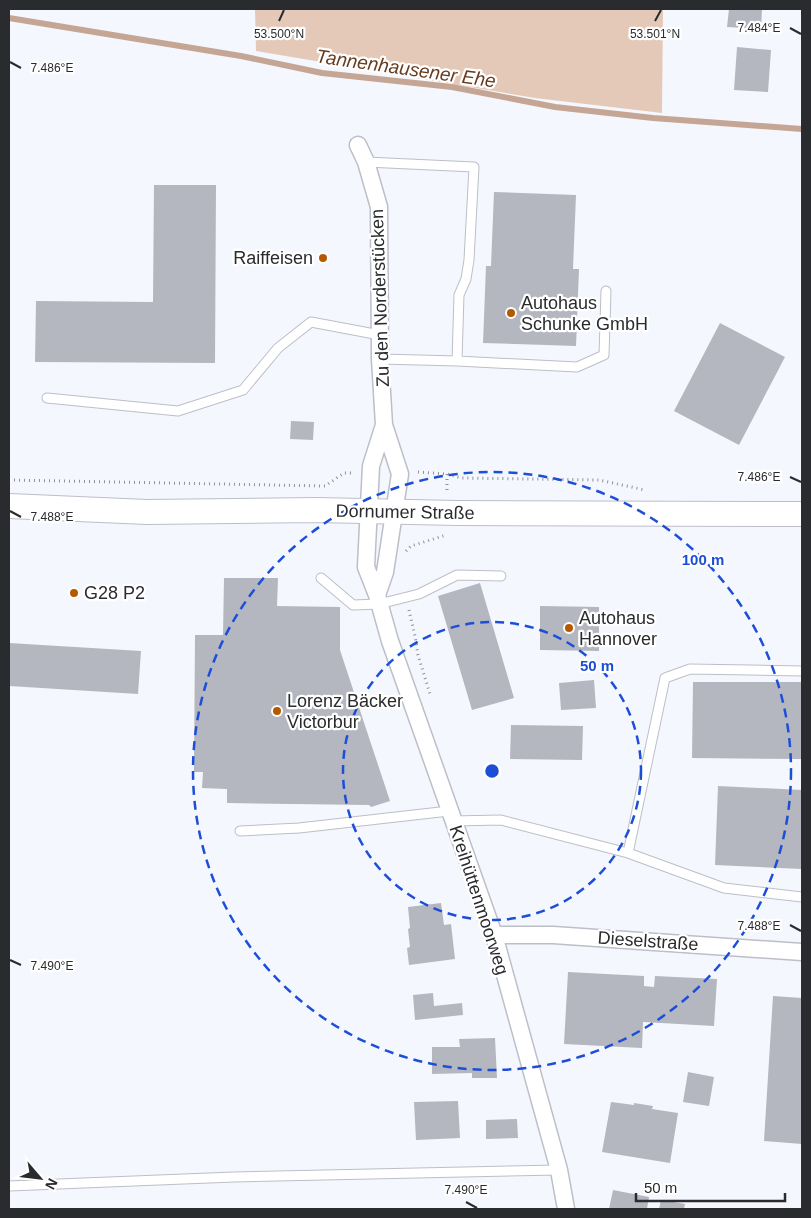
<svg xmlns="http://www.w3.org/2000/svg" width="811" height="1218" viewBox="0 0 811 1218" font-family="Arial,sans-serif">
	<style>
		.green { fill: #e4c9b9 }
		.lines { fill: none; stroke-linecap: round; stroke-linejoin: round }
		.stream { stroke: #c5a694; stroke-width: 6 }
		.building { fill: #b4b7bf }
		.service-casing { stroke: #bcbfc8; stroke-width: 11 }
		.minor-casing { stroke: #bcbfc8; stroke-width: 19 }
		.secondary-casing { stroke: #bcbfc8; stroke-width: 26 }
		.path { stroke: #909196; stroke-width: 3; stroke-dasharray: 1 4; stroke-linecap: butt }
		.service { stroke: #fff; stroke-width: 9 }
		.minor { stroke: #fff; stroke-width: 16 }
		.secondary { stroke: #fff; stroke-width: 24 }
		.ticks { fill: none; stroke: #2a2b2e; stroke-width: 2 }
		.ring { fill: none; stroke: #1d4ed8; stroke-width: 2.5; stroke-dasharray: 9 6 }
		.poi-dot { fill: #b55900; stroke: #fff; stroke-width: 2 }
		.labels { text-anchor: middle; stroke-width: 4.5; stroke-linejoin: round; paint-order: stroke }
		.poi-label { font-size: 18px; fill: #2a2b2e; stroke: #fff; text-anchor: start }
		.street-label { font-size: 18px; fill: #2a2b2e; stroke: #fff }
		.water-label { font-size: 19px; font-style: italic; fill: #673b1e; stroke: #fff }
		.ticks-label { font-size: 12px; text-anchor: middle; fill: #2a2b2e; stroke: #fff; stroke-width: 4.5; stroke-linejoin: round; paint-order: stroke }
		.centre { fill: #1d4ed8; stroke: #fff; stroke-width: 2.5 }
		.ring-label { font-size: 15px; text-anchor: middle; font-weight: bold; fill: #1d4ed8; stroke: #fff; stroke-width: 4.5; stroke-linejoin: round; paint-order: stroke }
	</style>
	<rect width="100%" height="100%" fill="#f5f7fe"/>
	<path class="green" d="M255,9H663L662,113L535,98L256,51Z"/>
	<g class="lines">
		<path class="stream" d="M9,18L241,56L322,73L452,87L555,107L653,118L802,129"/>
	</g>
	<path class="building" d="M729,9H762L761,29L727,27Z
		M737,47L771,50L768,92L734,90Z
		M154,185H216L215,363L35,362L36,301L153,302Z
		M494,192L576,195L573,269H579L576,346L483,343L486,266H491Z
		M720,323L785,357L739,445L674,411Z
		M291,421L314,422L313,440L290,439Z
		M224,578H278L277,606L340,607V650L390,801L371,807L369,805L227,803V789L202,788L203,772H194L195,635H223Z
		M480,583L514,698L472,710L438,596Z
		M540,606L599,607V651L540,650Z
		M9,643L141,651L138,694L9,686Z
		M594,680L596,708L561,710L559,683Z
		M693,682H802V759L692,758Z
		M511,725L583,726L582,760L510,759Z
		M718,786L802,790V869L715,865Z
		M441,903L444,925L451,924L455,959L409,965L407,948L410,947L408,929L410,928L408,907Z
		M568,972L644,976V986L654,987L655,976L717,979L714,1026L643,1022L642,1048L564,1044Z
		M433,993L434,1006L462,1003L463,1015L415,1020L413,995Z
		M773,996L802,998V1144L764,1141Z
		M495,1038L497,1078H472V1073L432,1074V1047H460L459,1039Z
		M688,1072L714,1077L709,1106L683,1102Z
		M458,1101L460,1138L416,1140L414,1102Z
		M611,1102L634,1105V1103L653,1106L652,1109L678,1113L670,1163L602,1152Z
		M517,1119L518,1138L486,1139V1120Z
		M613,1190L649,1197L647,1209H609Z
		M661,1200L685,1204L684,1209H659Z"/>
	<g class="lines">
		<defs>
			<path id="service" d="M366,162L474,167L469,260L466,279L459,295L457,361L380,359
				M457,361L577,367L604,355L606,291
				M47,398L178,411L243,390L278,348L311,322L380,335
				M321,578L353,605L379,604L419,594L457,575L501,576
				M453,821L501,820L628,853L724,888L802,897
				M240,831L299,828L449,811
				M628,853L665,678L690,669L802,671
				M9,1186L234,1177L559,1170"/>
			<path id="minor" d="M358,145L366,162L379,207L380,359L384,425L400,474L385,572L377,595
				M384,425L371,466L366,567L377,595L390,641L494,935L559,1170L566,1209
				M494,935H553L802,952"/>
			<path id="secondary" d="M9,506L147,512L316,510L458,513L802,514"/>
		</defs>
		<use href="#service" class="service-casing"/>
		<use href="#minor" class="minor-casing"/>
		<use href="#secondary" class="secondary-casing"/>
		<path class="path" d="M418,472L447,474L461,478L599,480L645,490
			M447,474V492
			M9,480L325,486L344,473H354
			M406,551L411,546L446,535
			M409,610L415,636L418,655L430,694"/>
		<use href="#service" class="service"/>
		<use href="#minor" class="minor"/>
		<use href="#secondary" class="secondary"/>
	</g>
	<path class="ticks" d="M279,21L284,10M655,21L661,10M790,28L801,34M10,62L21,68M790,477L801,482M10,511L21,517M790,925L801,931M10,960L21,965M466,1202L477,1208"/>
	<g class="ring">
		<circle cx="492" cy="771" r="149"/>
		<circle cx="492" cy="771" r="299"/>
	</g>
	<g class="poi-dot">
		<circle cx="323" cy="258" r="5"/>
		<circle cx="511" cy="313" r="5"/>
		<circle cx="74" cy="593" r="5"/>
		<circle cx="569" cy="628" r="5"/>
		<circle cx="277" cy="711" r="5"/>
	</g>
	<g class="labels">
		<g class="poi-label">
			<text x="313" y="264" text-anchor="end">Raiffeisen</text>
			<text x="521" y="309">Autohaus<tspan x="521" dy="21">Schunke GmbH</tspan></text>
			<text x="84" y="599">G28 P2</text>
			<text x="579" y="624">Autohaus<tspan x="579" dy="21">Hannover</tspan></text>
			<text x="287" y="707">Lorenz Bäcker<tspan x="287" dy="21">Victorbur</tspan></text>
		</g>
		<g class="street-label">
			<text transform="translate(380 298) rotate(-92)" y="6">Zu den Norderstücken</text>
			<text transform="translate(405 512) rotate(1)" y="6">Dornumer Straße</text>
			<text transform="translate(479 900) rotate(72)" y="6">Kreihüttenmoorweg</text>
			<text transform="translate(648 941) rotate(4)" y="6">Dieselstraße</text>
		</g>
		<g class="water-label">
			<text transform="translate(406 68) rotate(8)" y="7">Tannenhausener Ehe</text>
		</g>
	</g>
	<g class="ticks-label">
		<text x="759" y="32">7.484°E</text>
		<text x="279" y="38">53.500°N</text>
		<text x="655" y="38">53.501°N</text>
		<text x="52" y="72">7.486°E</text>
		<text x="759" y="481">7.486°E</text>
		<text x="52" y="521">7.488°E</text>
		<text x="759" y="930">7.488°E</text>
		<text x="52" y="970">7.490°E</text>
		<text x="466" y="1194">7.490°E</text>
	</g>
	<circle cx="492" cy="771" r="8" class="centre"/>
	<g class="ring-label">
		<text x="703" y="565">100 m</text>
		<text x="597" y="671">50 m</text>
	</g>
	<rect width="811" height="1218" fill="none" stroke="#2a2b2e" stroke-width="20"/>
	<g transform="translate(40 1178) rotate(118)" stroke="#ffffff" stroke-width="4" paint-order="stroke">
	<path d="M0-4L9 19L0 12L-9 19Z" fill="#2a2b2e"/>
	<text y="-8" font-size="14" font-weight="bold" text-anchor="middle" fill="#2a2b2e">N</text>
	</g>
	<path d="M636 1193v8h149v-8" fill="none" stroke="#2a2b2e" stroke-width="2.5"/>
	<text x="644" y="1193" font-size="15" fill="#2a2b2e" stroke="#ffffff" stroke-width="4" paint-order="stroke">50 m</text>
</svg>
